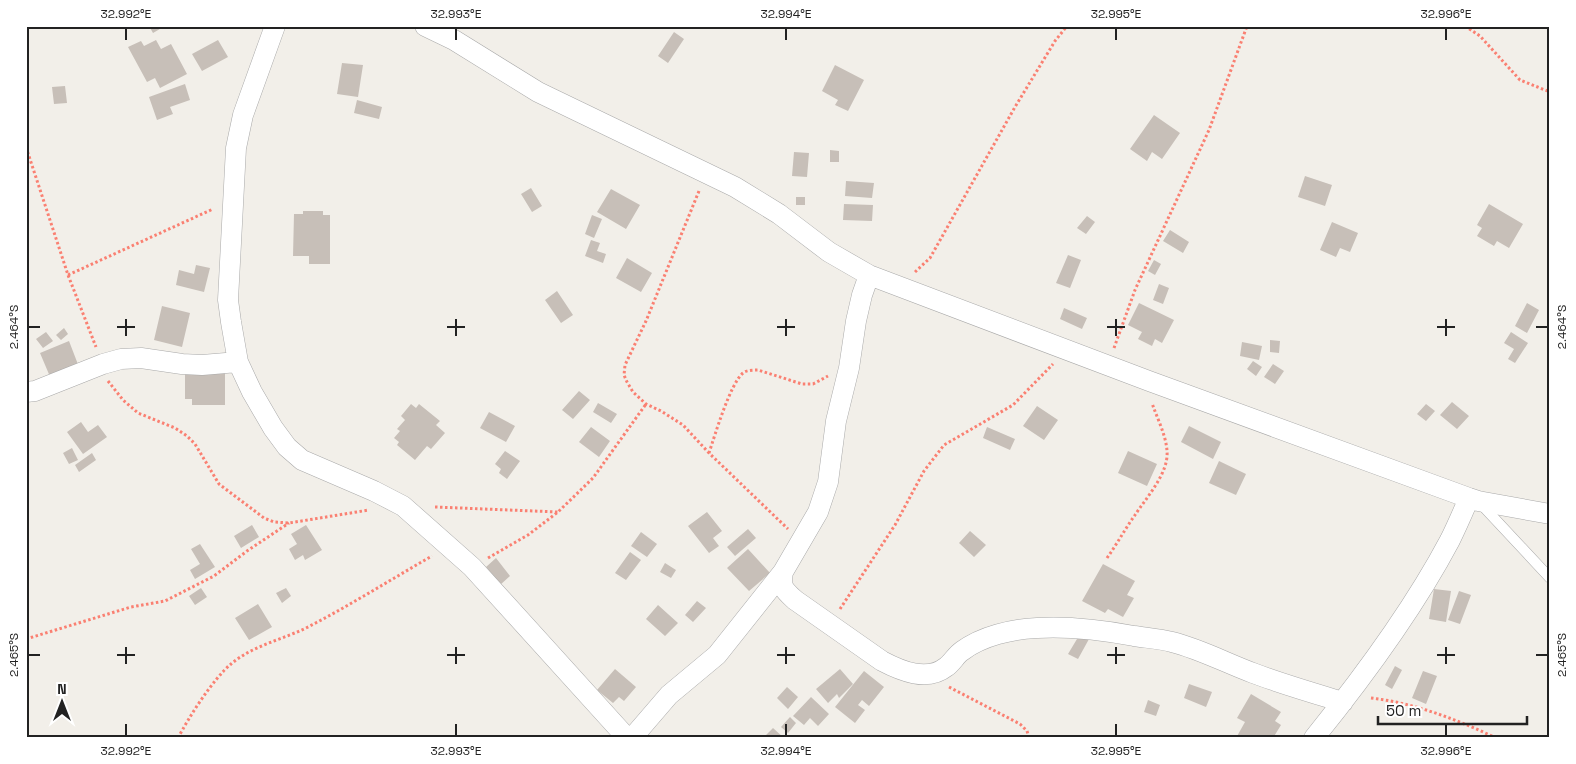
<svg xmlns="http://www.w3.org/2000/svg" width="1576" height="764" viewBox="0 0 1576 764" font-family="'Space Grotesk',sans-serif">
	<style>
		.building { fill: #c7bfb8 }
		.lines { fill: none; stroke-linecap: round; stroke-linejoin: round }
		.lane-casing { stroke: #a9a9a9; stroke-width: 11 }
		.street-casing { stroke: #a9a9a9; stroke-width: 21 }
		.path { stroke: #fa8072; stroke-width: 3; stroke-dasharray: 2.5 2.5; stroke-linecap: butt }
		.lane { stroke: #fff; stroke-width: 10 }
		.street { stroke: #fff; stroke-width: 20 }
		.ticks { fill: none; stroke: #222; stroke-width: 2 }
		.neatline { fill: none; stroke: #222; stroke-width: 2 }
		.ticks-label { font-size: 12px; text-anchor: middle; fill: #222 }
	</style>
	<rect width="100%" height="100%" fill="#f2efe9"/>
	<path class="building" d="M149,26H165L153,33Z
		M674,32L684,39L668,63L658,56Z
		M156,40L161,49L171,44L187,74L160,88L155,78L147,82L128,47L141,41L144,46Z
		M218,40L228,57L202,71L192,54Z
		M342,63L363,65L358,97L337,94Z
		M835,65L864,80L848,111L835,105L838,100L822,91Z
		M185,84L190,100L170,107L173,114L157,120L149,97Z
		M65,86L67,103L54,104L52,87Z
		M357,100L382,107L379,119L354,113Z
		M1154,115L1180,133L1162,159L1152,152L1147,161L1130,149Z
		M830,150L839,151V162H830Z
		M794,152L809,153L807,177L792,176Z
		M1305,176L1332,185L1325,206L1298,197Z
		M846,181L874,183L872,198L845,196Z
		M531,188L542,206L532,212L521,194Z
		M611,189L640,205L626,229L597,212Z
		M796,197H805V205H796Z
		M844,204L873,205L872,221L843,220Z
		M1489,204L1523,224L1509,248L1497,241L1494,246L1477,236L1482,228L1477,225Z
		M303,211H323V215H330V264H309V256H293L294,214H303Z
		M592,215L602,219L594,238L585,234Z
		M1087,216L1095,222L1086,234L1077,228Z
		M1332,222L1358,233L1350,252L1340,248L1336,257L1320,250Z
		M1170,230L1189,242L1183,253L1163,241Z
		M591,240L600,243L597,251L606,254L603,263L585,256Z
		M1068,255L1081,260L1070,288L1056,283Z
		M627,258L652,273L641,292L616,278Z
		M1154,260L1161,264L1155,275L1148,271Z
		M196,265L210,268L204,292L176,285L179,270L194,274Z
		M1159,284L1169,288L1163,304L1153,300Z
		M557,291L573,315L561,323L545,300Z
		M1139,303L1174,320L1162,343L1155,339L1152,346L1138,339L1142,332L1128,325Z
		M1527,303L1539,310L1527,333L1515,326Z
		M162,306L190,313L182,347L154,340Z
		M1064,308L1087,318L1082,329L1060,319Z
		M64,328L68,334L61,340L56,335Z
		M46,332L53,341L43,348L36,339Z
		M1511,332L1528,343L1515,363L1508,359L1514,349L1504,343Z
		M1270,340L1280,341L1279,353L1270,352Z
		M69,341L79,367L51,379L40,353Z
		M1242,342L1262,346L1259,360L1240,356Z
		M1253,361L1262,367L1256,376L1247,369Z
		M1273,364L1284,371L1275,384L1264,377Z
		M185,370H225V405H192V399H185Z
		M579,391L590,400L573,419L562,410Z
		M1452,402L1469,416L1457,429L1440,415Z
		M598,403L617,414L611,423L593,412Z
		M411,404L416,408L419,404L440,421L436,425L445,433L431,449L427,446L415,460L397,445L399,442L394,438L400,431L397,429L405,420L401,416Z
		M1426,404L1435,411L1426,421L1417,414Z
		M1037,406L1058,420L1044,440L1023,426Z
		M489,412L515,426L506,442L480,428Z
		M81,422L88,432L98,425L107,437L83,454L67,432Z
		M1189,426L1221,442L1213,459L1181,442Z
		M591,427L610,441L599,457L579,442Z
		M987,427L1015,439L1010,450L983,438Z
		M72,448L78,460L69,464L63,453Z
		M505,451L520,461L507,479L499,473L501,469L495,464Z
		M1128,451L1157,464L1147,486L1118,473Z
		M92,453L96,460L79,472L75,465Z
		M1219,461L1246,474L1236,495L1209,483Z
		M707,512L722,531L713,538L719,546L709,553L688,526Z
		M252,525L259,537L241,548L234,536Z
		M306,525L322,550L305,560L303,555L295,560L289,549L297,544L291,534Z
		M748,529L756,538L735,556L727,547Z
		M970,531L986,545L974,557L959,543Z
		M641,532L657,544L647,557L631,546Z
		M200,544L215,567L195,579L190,570L200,564L191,549Z
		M748,549L770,573L749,591L727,568Z
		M630,552L641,560L626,580L615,573Z
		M496,558L510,576L500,585L486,567Z
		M665,563L676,570L671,578L660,572Z
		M1103,564L1135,581L1127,595L1134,598L1123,617L1108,609L1105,613L1082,601Z
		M201,588L207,597L195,605L189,596Z
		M286,588L291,596L282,603L276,593Z
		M1434,589L1451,591L1446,622L1429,619Z
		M1459,591L1471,595L1460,624L1448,620Z
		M697,601L706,608L693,622L685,615Z
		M258,604L272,627L249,640L235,618Z
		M658,605L678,623L665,636L646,619Z
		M1080,634L1089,639L1078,659L1068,654Z
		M1395,666L1402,670L1392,689L1385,685Z
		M615,669L636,687L624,701L619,697L613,703L597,690Z
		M840,669L853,684L839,698L837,694L828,703L816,689Z
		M864,671L884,687L869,706L862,700L858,705L865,710L855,723L835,707Z
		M1423,671L1437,676L1426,704L1412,698Z
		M1189,684L1212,692L1206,707L1184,698Z
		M787,687L798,697L788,709L777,698Z
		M1251,694L1281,712L1275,721L1281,725L1273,738L1267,736L1266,738H1236L1245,722L1237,718Z
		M811,697L829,714L818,726L810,718L804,725L793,716Z
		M1148,700L1160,705L1156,716L1144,712Z
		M790,717L796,723L788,733L781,727Z
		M773,728L784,738H763Z"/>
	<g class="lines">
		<defs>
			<path id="lane" d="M1480,503L1550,578"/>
			<path id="street" d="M275,26L243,115L236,148L228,300L231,322L238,362L252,392L273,428L287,447L302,460L374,491L403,506L472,567L627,738
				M425,26L454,40L538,92L735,187L779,214L829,252L869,275L1149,381L1469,498L1478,501L1550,514
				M869,275L862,295L856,321L849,368L836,421L828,482L818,512L783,572C780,587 784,590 795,600L882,661C901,671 927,682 946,667C952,663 956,655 962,651C982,636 1012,629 1037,628C1070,626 1102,630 1134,636C1147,638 1160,639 1172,642C1200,649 1226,663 1253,673C1282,684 1313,693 1343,702
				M26,392L35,391L103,364L121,359L141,358L182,364L202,365L238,362
				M632,738L669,695L717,655L783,572
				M1314,738C1364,676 1413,610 1450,540C1457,526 1463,512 1469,498"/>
		</defs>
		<use href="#lane" class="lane-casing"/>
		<use href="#street" class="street-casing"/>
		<path class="path" d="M1465,26L1480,36L1520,80L1550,92
			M26,147L68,275L96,347
			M699,191L646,321L625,365L624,375L627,382L633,392L646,404L661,411L683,425L709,453L788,529
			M915,272L930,258L1015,107L1055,41L1067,26
			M68,275L213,209
			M1114,348L1135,290L1209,130L1247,26
			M108,381L123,400L138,413L175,428L187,436L195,444L219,484L264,518L274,522L289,523L369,510
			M709,453C715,435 730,384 743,373C747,370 753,370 758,370L802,384H813L828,376
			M435,507L558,512
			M488,558L528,535L558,512L593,478L646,404
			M1107,558C1117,544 1125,529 1135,515C1146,498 1169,473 1167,451C1166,435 1157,418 1152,403
			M840,609L895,525L924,471L944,445L1013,405L1053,364
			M26,639L131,607L165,601L214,576L247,551L289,523
			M949,687L1020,724L1027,731L1029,738
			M1371,698C1414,703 1456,719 1496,738
			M178,738C189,717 213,679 231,664C252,646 281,640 306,628C349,606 390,580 432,556"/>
		<use href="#lane" class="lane"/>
		<use href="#street" class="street"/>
	</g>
	<path class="ticks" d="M126,28V40M456,28V40M786,28V40M1116,28V40M1446,28V40M126,319V336M456,319V336M786,319V336M1116,319V336M1446,319V336M28,327H40M117,327H135M447,327H465M777,327H795M1107,327H1125M1437,327H1455M1536,327H1548M126,647V664M456,647V664M786,647V664M1116,647V664M1446,647V664M28,655H40M117,655H135M447,655H465M777,655H795M1107,655H1125M1437,655H1455M1536,655H1548M126,724V736M456,724V736M786,724V736M1116,724V736M1446,724V736"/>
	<rect width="1576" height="764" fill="none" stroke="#ffffff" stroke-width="55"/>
	<g transform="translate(62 702)" stroke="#ffffff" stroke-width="4" paint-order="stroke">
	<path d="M0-4L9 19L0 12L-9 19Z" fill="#222222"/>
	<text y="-8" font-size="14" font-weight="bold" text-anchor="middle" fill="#222222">N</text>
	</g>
	<path d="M1378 716v8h149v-8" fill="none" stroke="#222222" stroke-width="2.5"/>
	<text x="1386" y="716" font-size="15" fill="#222222" stroke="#ffffff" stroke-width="4" paint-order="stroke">50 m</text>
	<rect x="28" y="28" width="1520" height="708" class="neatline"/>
	<g class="ticks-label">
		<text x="126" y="18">32.992°E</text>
		<text x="456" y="18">32.993°E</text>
		<text x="786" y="18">32.994°E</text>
		<text x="1116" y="18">32.995°E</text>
		<text x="1446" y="18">32.996°E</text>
		<text transform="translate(14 327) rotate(-90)" y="4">2.464°S</text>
		<text transform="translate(1562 327) rotate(-90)" y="4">2.464°S</text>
		<text transform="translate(14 655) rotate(-90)" y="4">2.465°S</text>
		<text transform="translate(1562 655) rotate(-90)" y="4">2.465°S</text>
		<text x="126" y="755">32.992°E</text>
		<text x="456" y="755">32.993°E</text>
		<text x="786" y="755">32.994°E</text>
		<text x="1116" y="755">32.995°E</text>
		<text x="1446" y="755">32.996°E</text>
	</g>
</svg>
